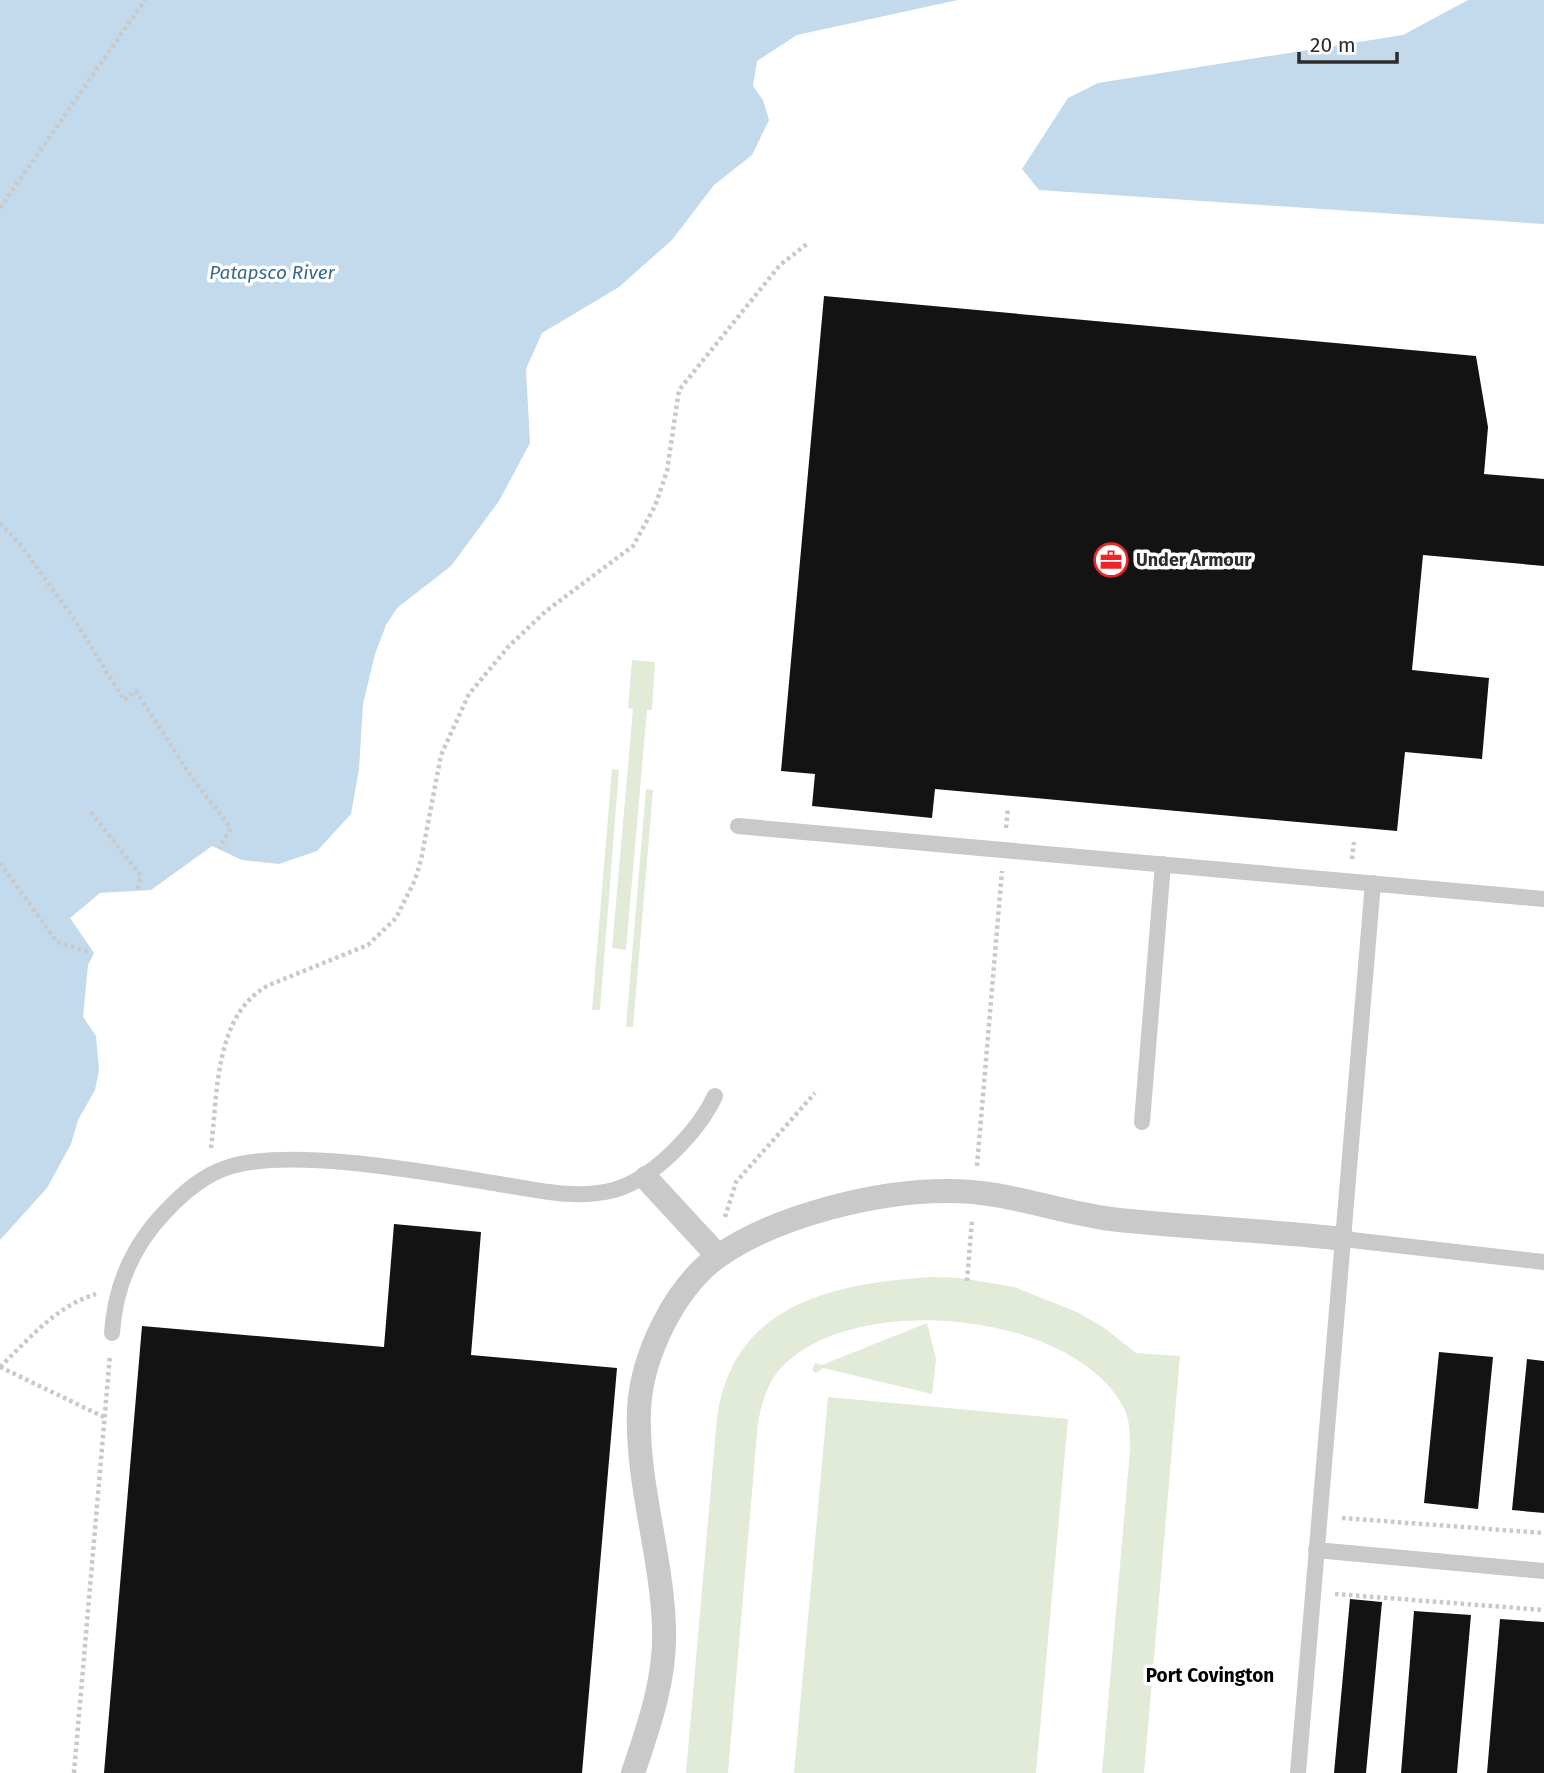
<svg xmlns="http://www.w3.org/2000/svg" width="1544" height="1773" viewBox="0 0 1544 1773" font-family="'Fira Sans',sans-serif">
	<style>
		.green { fill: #e1ebd8 }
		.water { fill: #c3daec }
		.building { fill: #131313 }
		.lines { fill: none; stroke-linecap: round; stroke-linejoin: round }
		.path { stroke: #c9c9c9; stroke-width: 4.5; stroke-dasharray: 3.5 3.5; stroke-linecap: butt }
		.service { stroke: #c9c9c9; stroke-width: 16 }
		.pedestrian { stroke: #c9c9c9; stroke-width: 24 }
		.labels { text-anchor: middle; stroke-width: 7; stroke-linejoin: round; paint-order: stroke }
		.poi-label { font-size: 18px; font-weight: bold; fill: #2c2c2c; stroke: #fff; text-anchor: start }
		.water-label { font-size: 19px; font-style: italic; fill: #386990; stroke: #fff }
		.neighbourhood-label { font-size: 19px; font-weight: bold; fill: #000; stroke: #fff }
	</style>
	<rect width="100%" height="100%" fill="#fff"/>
	<path class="green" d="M632,660L655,662L652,710H647L626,950L612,948L633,709L628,708Z
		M612,769L619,770L600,1010H592Z
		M646,789L653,790L633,1027H626Z
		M933,1277L961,1278L1014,1287L1077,1312L1103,1327L1136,1353L1180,1356L1144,1773H1102L1130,1450C1130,1436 1130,1420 1124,1408C1074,1311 852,1289 780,1369C767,1384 762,1403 758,1422L728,1773H686L717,1418C733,1303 834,1283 933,1277Z
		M927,1323L936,1359L932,1394L823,1368L816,1373L812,1370L815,1363L822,1365Z
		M828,1397L1068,1419L1036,1773H794Z"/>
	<path class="water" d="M0,0H958L797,35L757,61L753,86L763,100L769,120L752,155L714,185L672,240L619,287L542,333L526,369L530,443L499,501L451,566L397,608L386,625L375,654L363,704L359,769L351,814L317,851L279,864L242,860L212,846L151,890L100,893L70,918L94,953L88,965L83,1017L96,1036L99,1070L95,1090L78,1120L71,1144L47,1188L0,1240Z
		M1468,0H1544V224L1039,190L1022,169L1068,98L1098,83L1403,35Z"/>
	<path class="building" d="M824,296L1476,356L1488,427L1484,474L1544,479V566L1423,555L1412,670L1489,678L1482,759L1405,752L1397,831L935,789L932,818L812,806L815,774L781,771Z
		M394,1224L481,1232L471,1355L617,1368L582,1773H104L142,1326L384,1347Z
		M1439,1352L1493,1357L1478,1509L1424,1503Z
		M1527,1359L1544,1361V1513L1512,1510Z
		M1350,1599L1382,1602L1366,1773H1334Z
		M1414,1611L1471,1615L1457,1773H1401Z
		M1500,1619L1544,1622V1773H1487Z"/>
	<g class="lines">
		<path class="path" d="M0,208L145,0
			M0,523L20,544L72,616L124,700L136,691L192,778L231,828L219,848
			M91,812L141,876L137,890
			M1006,828L1008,808
			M1352,859L1354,842
			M0,863L57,942L89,952
			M211,1148C218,1093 214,1014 269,985L368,945L396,918L415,880L421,860L441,755L469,694L509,646L546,611L633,546L655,506L667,471L679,390L780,265L807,244
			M977,1166L1002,871
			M725,1217L736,1182L815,1093
			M967,1281L972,1220
			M0,1367C29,1339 56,1306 96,1294
			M0,1367L104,1417
			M1342,1518L1544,1533
			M1335,1594L1544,1610
			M74,1773L110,1355"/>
		<path class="service" d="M738,826L1544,899
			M1142,1122L1163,864
			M1343,1239L1544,1262
			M112,1333C115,1286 134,1244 166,1211C183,1193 202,1176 226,1168C287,1146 432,1173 499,1184C537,1190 575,1200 614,1190C653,1179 698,1132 715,1096
			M1316,1550L1544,1571
			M1298,1773L1373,883"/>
		<path class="pedestrian" d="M646,1178L718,1256
			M633,1773C649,1726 666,1678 664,1628C662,1555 636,1482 639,1409C642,1355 675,1286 720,1255C779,1215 877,1191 947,1191C1003,1190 1057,1212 1111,1219C1188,1228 1266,1230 1343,1239"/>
	</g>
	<defs>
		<symbol id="office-ring" viewBox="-11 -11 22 22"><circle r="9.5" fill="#fff" stroke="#ec2529" stroke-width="1.5"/><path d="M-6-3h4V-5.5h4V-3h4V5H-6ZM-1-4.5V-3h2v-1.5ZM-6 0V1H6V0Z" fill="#ec2529"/></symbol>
	</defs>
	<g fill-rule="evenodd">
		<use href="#office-ring" x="1092" y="541" width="38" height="38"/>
	</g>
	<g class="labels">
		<g class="poi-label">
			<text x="1136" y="566">Under Armour</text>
		</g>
		<g class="water-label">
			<text x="272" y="279">Patapsco River</text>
		</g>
		<g class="neighbourhood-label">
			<text x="1210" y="1682">Port Covington</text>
		</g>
	</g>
	<path d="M1299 52v10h98v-10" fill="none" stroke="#2c2c2c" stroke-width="3.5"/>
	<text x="1310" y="52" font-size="21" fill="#2c2c2c" stroke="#ffffff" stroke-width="5" paint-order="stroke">20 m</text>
</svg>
